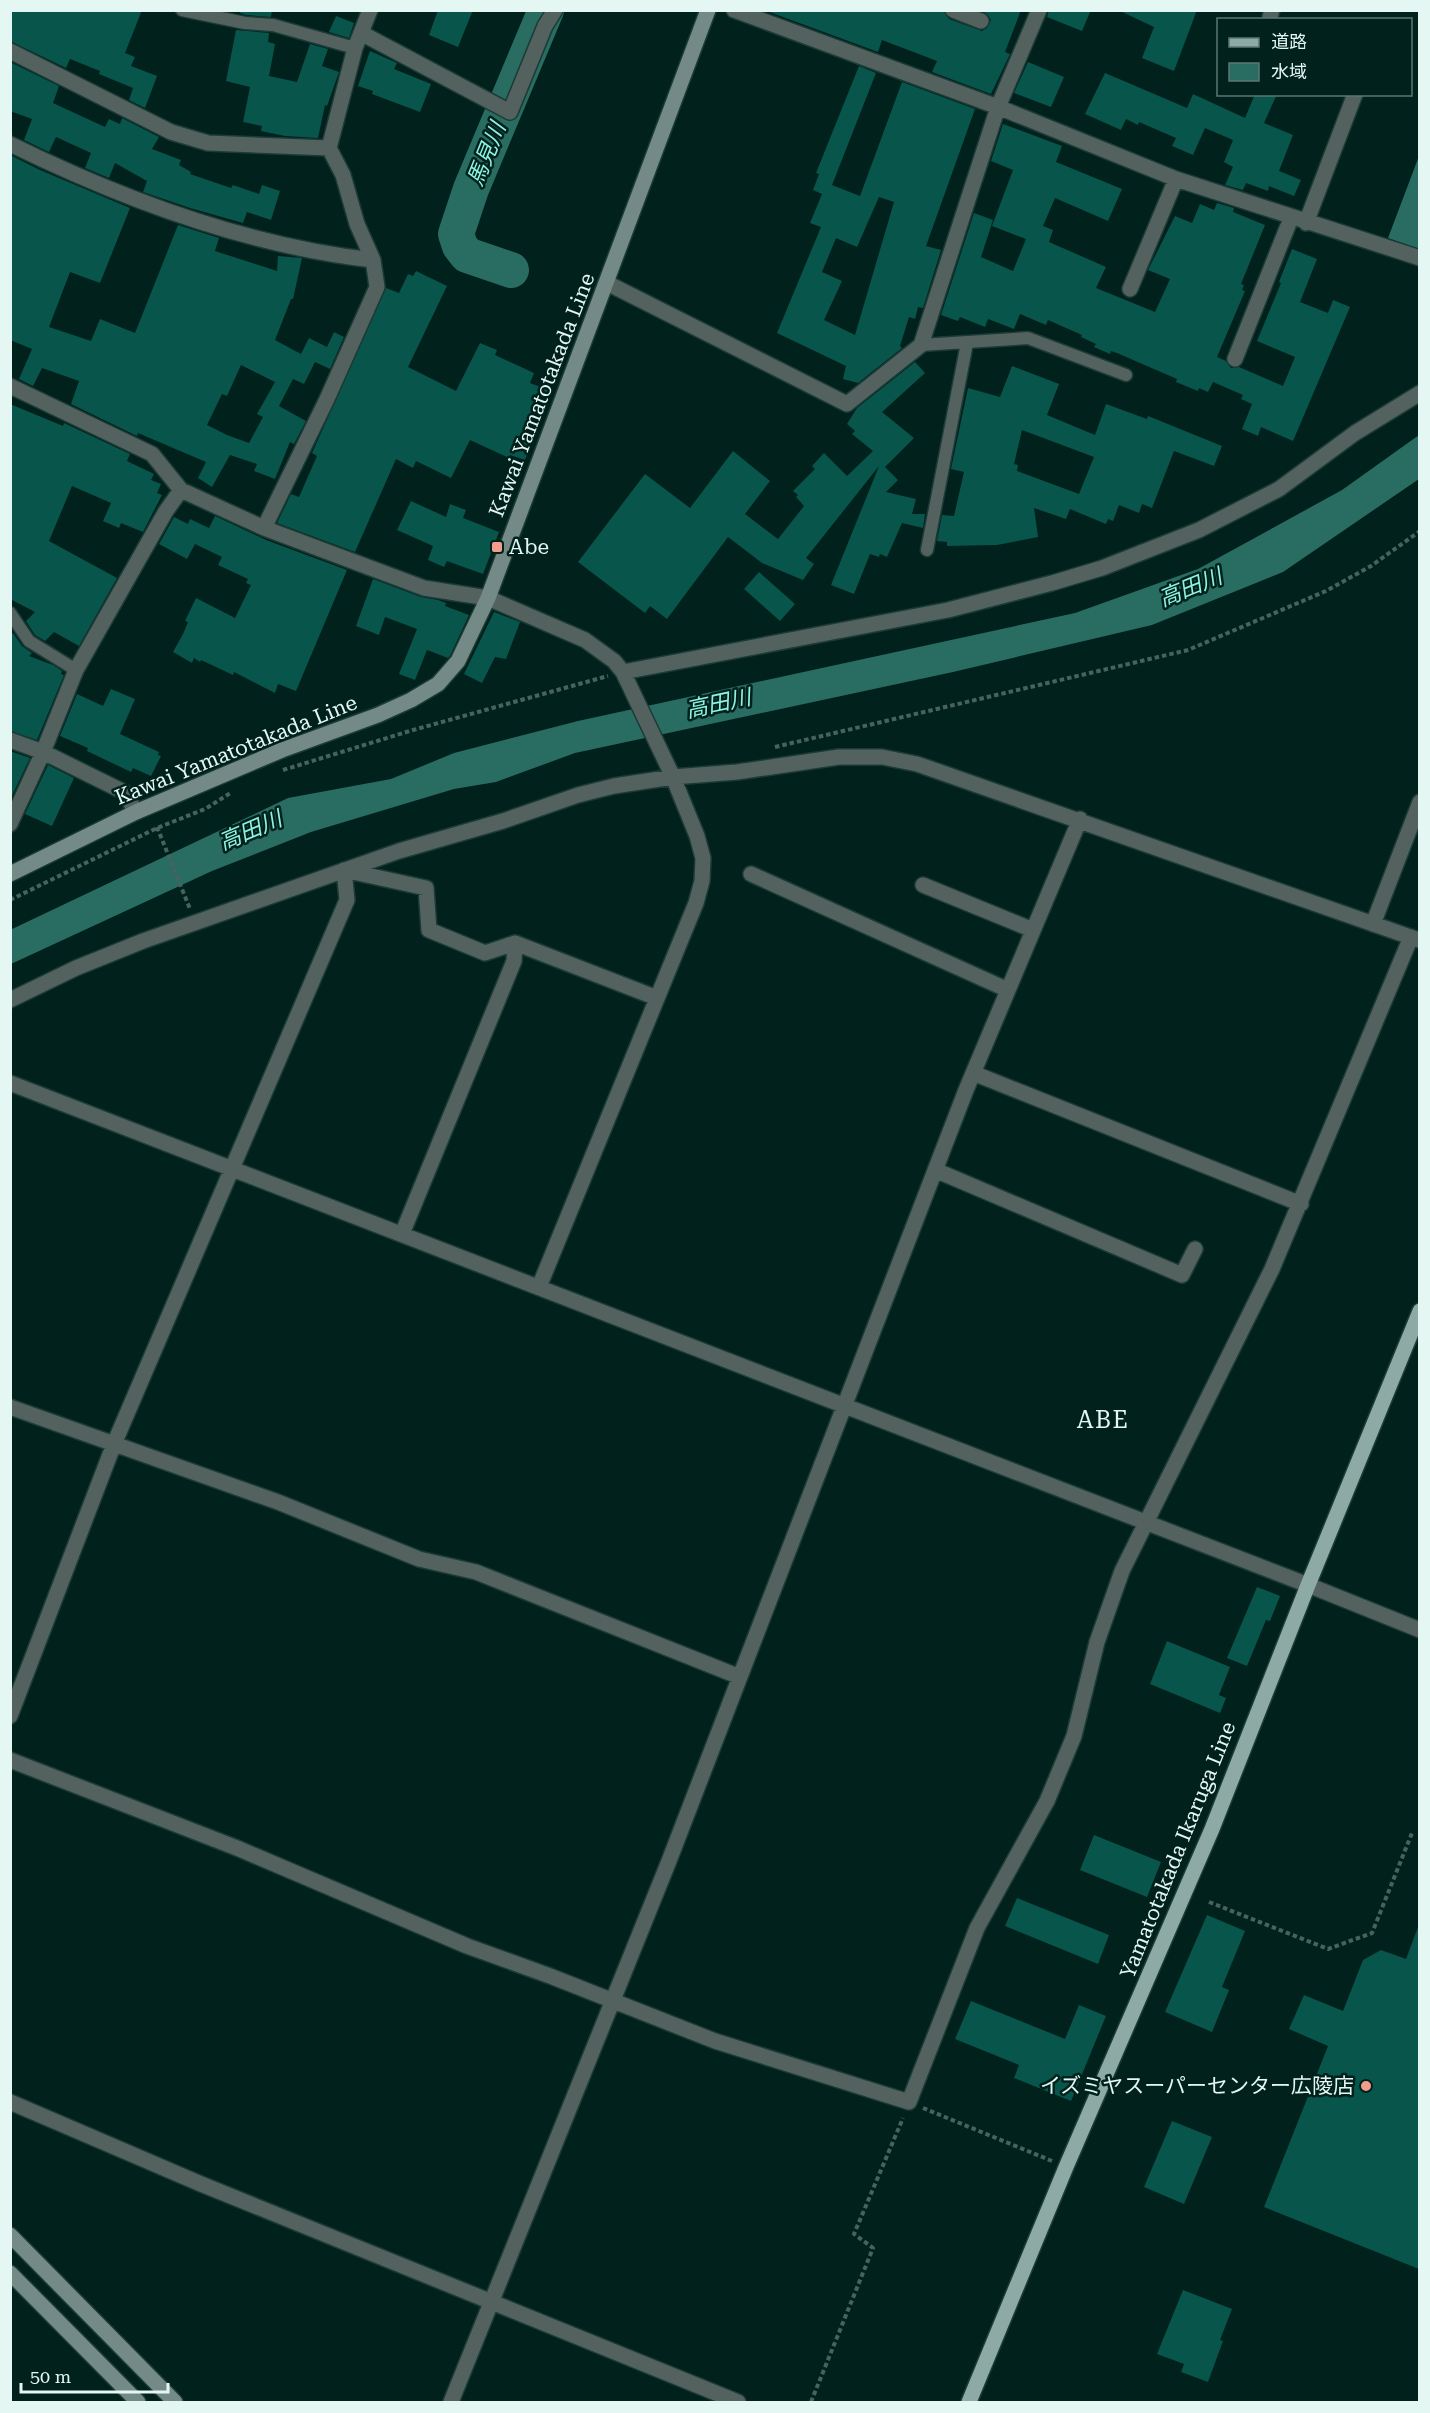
<svg xmlns="http://www.w3.org/2000/svg" width="1430" height="2413" viewBox="0 0 1430 2413" font-family="'Roboto Serif','Noto Sans JP',serif">
	<style>
		.water { fill: #296c62 }
		.lines { fill: none; stroke-linecap: round; stroke-linejoin: round }
		.river { stroke: #296c62; stroke-width: 36 }
		.building { fill: #08554c; fill-rule: evenodd }
		.service-casing { stroke: #1c3b36; stroke-width: 15 }
		.minor-casing { stroke: #1c3b36; stroke-width: 18 }
		.tertiary-casing { stroke: #1c3b36; stroke-width: 18 }
		.secondary-casing { stroke: #1c3b36; stroke-width: 18 }
		.primary-casing { stroke: #1c3b36; stroke-width: 18 }
		.path { stroke: #48635f; stroke-width: 4; stroke-dasharray: 4.5 3; stroke-linecap: butt }
		.service { stroke: #54625f; stroke-width: 12 }
		.minor { stroke: #54625f; stroke-width: 15 }
		.tertiary { stroke: #54625f; stroke-width: 15 }
		.secondary { stroke: #748a86; stroke-width: 15 }
		.primary { stroke: #8daaa4; stroke-width: 15 }
		.poi-dot { fill: #f49d8c; stroke: #01211c; stroke-width: 2 }
		.labels { text-anchor: middle; stroke-width: 5; stroke-linejoin: round; paint-order: stroke }
		.street-label { font-size: 21px; fill: #e5f7f3; stroke: #01211c }
		.poi-label { font-size: 21px; fill: #e5f7f3; stroke: #01211c; text-anchor: start }
		.water-label { font-size: 22px; font-style: italic; fill: #8ef4e3; stroke: #01211c }
		.quarter-label { font-size: 24px; letter-spacing: 1.5px; fill: #e5f7f3; stroke: #01211c }
	</style>
	<rect width="100%" height="100%" fill="#01211c"/>
	<path class="water" d="M1419,156V249L1388,238Z
		M1419,435V479L1283,572L1152,625L953,672L575,753L496,782L454,789L311,832L212,871L11,964L10,930L288,798L391,779L454,753L578,721L1075,613L1198,569L1342,490Z"/>
	<g class="lines">
		<path class="river" d="M511,270L467,255L460,246L456,234L471,189L546,10"/>
	</g>
	<path class="building" d="M10,10H142L125,53L135,57L131,66L157,76L145,108L129,100L133,88L99,74L100,71L70,59L66,68L10,41Z
		M240,10H272L271,17L246,15L240,13Z
		M438,10H473L458,47L429,35Z
		M764,10H943L949,19L982,31L987,28L991,20L988,15L981,10H1021L1005,52L1010,54L991,94L932,72L937,61L882,40L878,52Z
		M1049,10H1091L1082,31L1047,17Z
		M1118,10H1197L1174,71L1142,58L1154,27Z
		M336,16L354,23L349,38L329,32Z
		M236,30L269,33L268,42L275,44L269,76L297,82L310,44L328,49L322,66L339,72L327,106L325,105L318,138L285,136L261,131L262,126L243,122L250,87L226,81Z
		M370,51L397,63L394,69L431,84L420,112L372,94L373,91L358,86Z
		M10,62L59,86L53,103L105,127L109,119L120,124L122,118L159,137L152,149L181,160L179,165L191,172L190,174L231,188L233,185L259,194L262,185L280,191L271,220L247,212L243,223L190,208L143,192L147,181L115,163L109,178L85,168L91,153L56,137L49,152L24,140L32,119L10,111Z
		M1028,62L1064,77L1051,107L1014,93Z
		M859,66L876,73L832,185L860,196L902,82L975,109L926,246L941,250L923,308L918,307L915,319L909,317L900,346L902,348L858,383L843,379L846,366L777,333L821,227L810,223L822,194L813,190L819,174L816,173ZM879,197L894,202L855,335L824,320L842,281L822,272L836,238L857,247Z
		M1105,73L1187,108L1193,94L1245,118L1255,94H1277L1264,123L1293,135L1279,171L1301,180L1294,196L1269,186L1268,191L1246,183L1243,190L1225,185L1233,167L1224,162L1233,140L1205,128L1193,155L1172,146L1176,138L1139,122L1138,125L1126,119L1121,130L1085,114Z
		M1003,124L1062,146L1056,162L1122,189L1108,221L1055,198L1043,226L1053,230L1049,242L1106,267L1096,288L1155,312L1170,279L1148,270L1175,216L1192,223L1200,204L1214,210L1217,203L1234,208L1233,212L1265,225L1241,284L1244,285L1242,290L1245,291L1217,357L1226,361L1231,368L1239,367L1283,386L1295,357L1257,341L1281,283L1279,282L1292,249L1317,259L1300,302L1328,313L1333,300L1350,307L1293,441L1261,427L1258,436L1242,429L1252,404L1241,399L1243,395L1213,382L1208,392L1199,388L1198,391L1176,382L1177,379L1117,353L1111,351L1110,354L1094,347L1096,344L1081,337L1082,335L1048,320L1046,325L1020,314L1014,329L988,319L985,327L960,317L958,321L941,315L974,213L993,220L981,257L1013,271L1026,239L992,226L1013,170L991,161Z
		M10,155L40,170L130,208L100,283L70,272L49,327L91,341L100,319L135,333L178,225L219,238L215,251L277,271L278,256L302,258L293,299H291L275,340L301,354L309,338L327,347L334,332L344,337L330,369L315,362L304,384L293,379L279,406L306,421L294,444L290,442L275,479L254,471L257,464L230,455L212,487L198,478L206,462L138,433L137,436L71,404L79,381L42,368L33,386L19,379L32,349L10,340ZM241,365L275,382L257,414L263,417L249,443L227,435L207,425L222,394L227,396Z
		M416,271L447,286L408,367L456,391L480,343L497,350L495,355L534,373L530,383L551,391L525,460L510,455L509,458L470,440L451,478L416,461L413,468L396,459L355,552L277,523L291,494L299,497L317,456L312,453L386,288L399,293L408,274L413,276Z
		M915,362L925,373L882,412L914,438L885,467L898,480L886,492L916,499L912,514H925L923,528L902,523L887,557L880,554L879,557L870,554L854,594L831,585L879,466L806,558L814,564L803,580L762,563L728,537L667,619L650,606L645,613L578,562L645,474L690,508L733,451L770,481L745,514L778,539L804,506L796,497L798,495L793,491L815,469L812,466L824,453L847,476L873,451L852,434L855,431L847,424L857,408Z
		M1012,366L1059,384L1047,415L1095,435L1106,404L1147,419L1148,416L1222,446L1214,466L1174,451L1152,508L1142,504L1139,513L1119,505L1113,521L1108,519L1106,524L1070,509L1066,519L1034,508L1038,537L997,545L947,546V542L937,541L942,515L954,516L964,472L951,469L968,388L1000,397ZM1022,430L1094,457L1079,494L1017,471L1018,465L1014,464Z
		M10,404L63,426L64,423L130,454L127,461L154,474L151,480L161,484L157,493L162,495L143,532L121,523L119,528L103,521L111,503L72,486L49,541L117,578L79,646L54,632L45,641L35,635L26,621L35,612L10,599Z
		M411,501L446,517L450,504L466,510L463,518L499,532L483,574L447,561L444,567L428,560L433,546L397,530Z
		M215,516L266,540L347,570L296,691L278,684L275,693L234,672L233,675L201,660L200,662L194,658L192,663L173,652L183,634L188,622L185,621L196,598L235,618L251,585L246,583L248,579L218,565L222,557L195,544L187,559L159,544L174,517L188,524L190,519L209,528Z
		M759,572L795,604L780,621L744,589Z
		M373,579L421,597L438,600L446,603L445,606L469,615L450,656L448,658L427,650L415,680L399,674L417,629L385,617L379,635L356,626Z
		M494,612L520,622L506,659L495,657L482,683L464,674Z
		M13,633L22,646L32,653L29,656L53,665L62,671L61,674L64,675L37,740L10,731V636Z
		M111,689L135,699L120,734L159,752L158,755L161,756L151,776L133,768L131,772L87,751L88,748L60,736L77,694L103,706Z
		M10,751L30,758L10,800Z
		M48,765L74,778L52,826L25,814Z
		M1257,1587L1280,1596L1270,1621L1266,1620L1247,1666L1227,1658Z
		M1167,1641L1230,1667L1219,1695L1226,1698L1220,1713L1150,1684Z
		M1094,1835L1161,1862L1147,1897L1080,1870Z
		M1017,1898L1109,1935L1098,1964L1005,1926Z
		M1207,1915L1245,1931L1222,1987L1229,1990L1212,2032L1165,2012Z
		M1418,1927H1419V2269L1264,2207L1328,2046L1289,2029L1304,1995L1343,2011L1363,1960L1381,1950L1406,1959Z
		M971,2001L1065,2039L1079,2005L1106,2016L1071,2101L1014,2078L1019,2065L955,2039Z
		M1172,2121L1212,2137L1184,2204L1144,2187Z
		M1183,2290L1232,2309L1220,2340L1223,2341L1208,2382L1181,2372L1184,2364L1157,2354Z"/>
	<g class="lines">
		<defs>
			<path id="service" d="M182,10L245,23L273,25L355,48
				M921,345L1028,338L1126,375
				M927,550L967,343
				M10,613L29,641L76,670"/>
			<path id="minor" d="M734,10L998,107L1176,179L1420,258
				M953,10L981,21
				M1270,17L1272,10
				M361,33L510,112L545,26L555,10
				M10,51L171,132L208,143L329,148
				M10,144C124,200 247,246 373,260
				M1306,223L1355,94
				M607,283L847,404L921,345L998,107L1039,10
				M1130,289L1176,179
				M1235,359L1291,218
				M10,386L152,454L181,490L264,528L424,588L488,598L585,640L614,661L623,672L673,777L697,836L703,858L702,881L696,903L539,1287
				M264,528L327,399L377,287L373,260L357,224L343,175L329,148L355,48L370,10
				M623,672L948,610L1052,583L1102,568L1199,530L1279,489L1355,433L1420,393
				M10,740L43,752L124,792L136,812
				M10,824L43,752L76,670L166,511L181,490
				M751,874L1008,990
				M923,885L1033,930
				M1373,924L1420,802
				M10,1000L76,968L143,941L399,851L503,821L578,795L614,786L673,777L737,772L839,757H882L917,764L1419,940
				M973,1073L1301,1204
				M10,1083L1308,1585
				M935,1170L1182,1275L1195,1249
				M402,1234L514,961L515,943
				M10,1407L278,1502L419,1559L476,1572L740,1677
				M10,1716L114,1444L347,900L344,870L426,888L429,930L485,953L515,943L657,998
				M10,1760L237,1848L467,1946L550,1976L715,2041L909,2102L977,1928L1047,1801L1074,1736L1097,1642L1122,1571L1272,1269L1411,937
				M10,2102L201,2184L738,2402
				M451,2402L669,1861L966,1090L1080,819"/>
			<path id="tertiary" d="M1308,1585L1420,1630"/>
			<path id="secondary" d="M10,874L136,812L282,750L378,715L411,700L438,684L458,661L488,598L708,10
				M10,2235L175,2402
				M10,2273L138,2402"/>
			<path id="primary" d="M969,2402L1066,2167L1212,1829L1308,1585L1420,1311"/>
		</defs>
		<use href="#service" class="service-casing"/>
		<use href="#minor" class="minor-casing"/>
		<use href="#tertiary" class="tertiary-casing"/>
		<use href="#secondary" class="secondary-casing"/>
		<use href="#primary" class="primary-casing"/>
		<path class="path" d="M775,747L1188,650L1326,591L1371,566L1420,531
			M283,770L413,730L608,676
			M157,827L190,909
			M10,900L157,828L205,809L232,792
			M1209,1902L1328,1949L1372,1933L1412,1833
			M923,2108L1052,2161
			M811,2402L873,2248L854,2234L903,2118"/>
		<use href="#service" class="service"/>
		<use href="#minor" class="minor"/>
		<use href="#tertiary" class="tertiary"/>
		<use href="#secondary" class="secondary"/>
		<use href="#primary" class="primary"/>
	</g>
	<g class="poi-dot">
		<rect x="491" y="541" width="12" height="12" rx="3"/>
		<circle cx="1366" cy="2086" r="6"/>
	</g>
	<g class="labels">
		<g class="street-label">
			<text transform="translate(542 395) rotate(-69)" y="7">Kawai Yamatotakada Line</text>
			<text transform="translate(236 750) rotate(-22)" y="7">Kawai Yamatotakada Line</text>
			<text transform="translate(1178 1850) rotate(-68)" y="7">Yamatotakada Ikaruga Line</text>
		</g>
		<g class="poi-label">
			<text x="509" y="554">Abe</text>
			<text x="1354" y="2093" text-anchor="end">イズミヤスーパーセンター広陵店</text>
		</g>
		<g class="water-label">
			<text transform="translate(486 154) rotate(-68)" y="8">馬見川</text>
			<text transform="translate(1190 587) rotate(-22)" y="8">高田川</text>
			<text transform="translate(718 703) rotate(-12)" y="8">高田川</text>
			<text transform="translate(250 830) rotate(-23)" y="8">高田川</text>
		</g>
		<g class="quarter-label">
			<text x="1103" y="1428">ABE</text>
		</g>
	</g>
	<rect width="1430" height="2413" fill="none" stroke="#e5f7f3" stroke-width="24"/>
	<rect x="1217" y="18" width="195" height="78" fill="#01211c" stroke="#5c7772" stroke-width="1.5"/>
	<rect x="1229" y="38" width="30" height="9" fill="#8daaa4" stroke="#5c7772" stroke-width="1.5"/>
	<text x="1271" y="48" font-size="18" fill="#e5f7f3">道路</text>
	<rect x="1229" y="63" width="30" height="18" fill="#296c62" stroke="#5c7772" stroke-width="1.5"/>
	<text x="1271" y="78" font-size="18" fill="#e5f7f3">水域</text>
	<path d="M21 2383v9h147v-9" fill="none" stroke="#e5f7f3" stroke-width="3"/>
	<text x="30" y="2383" font-size="18" fill="#e5f7f3" stroke="#01211c" stroke-width="4.5" paint-order="stroke">50 m</text>
</svg>
